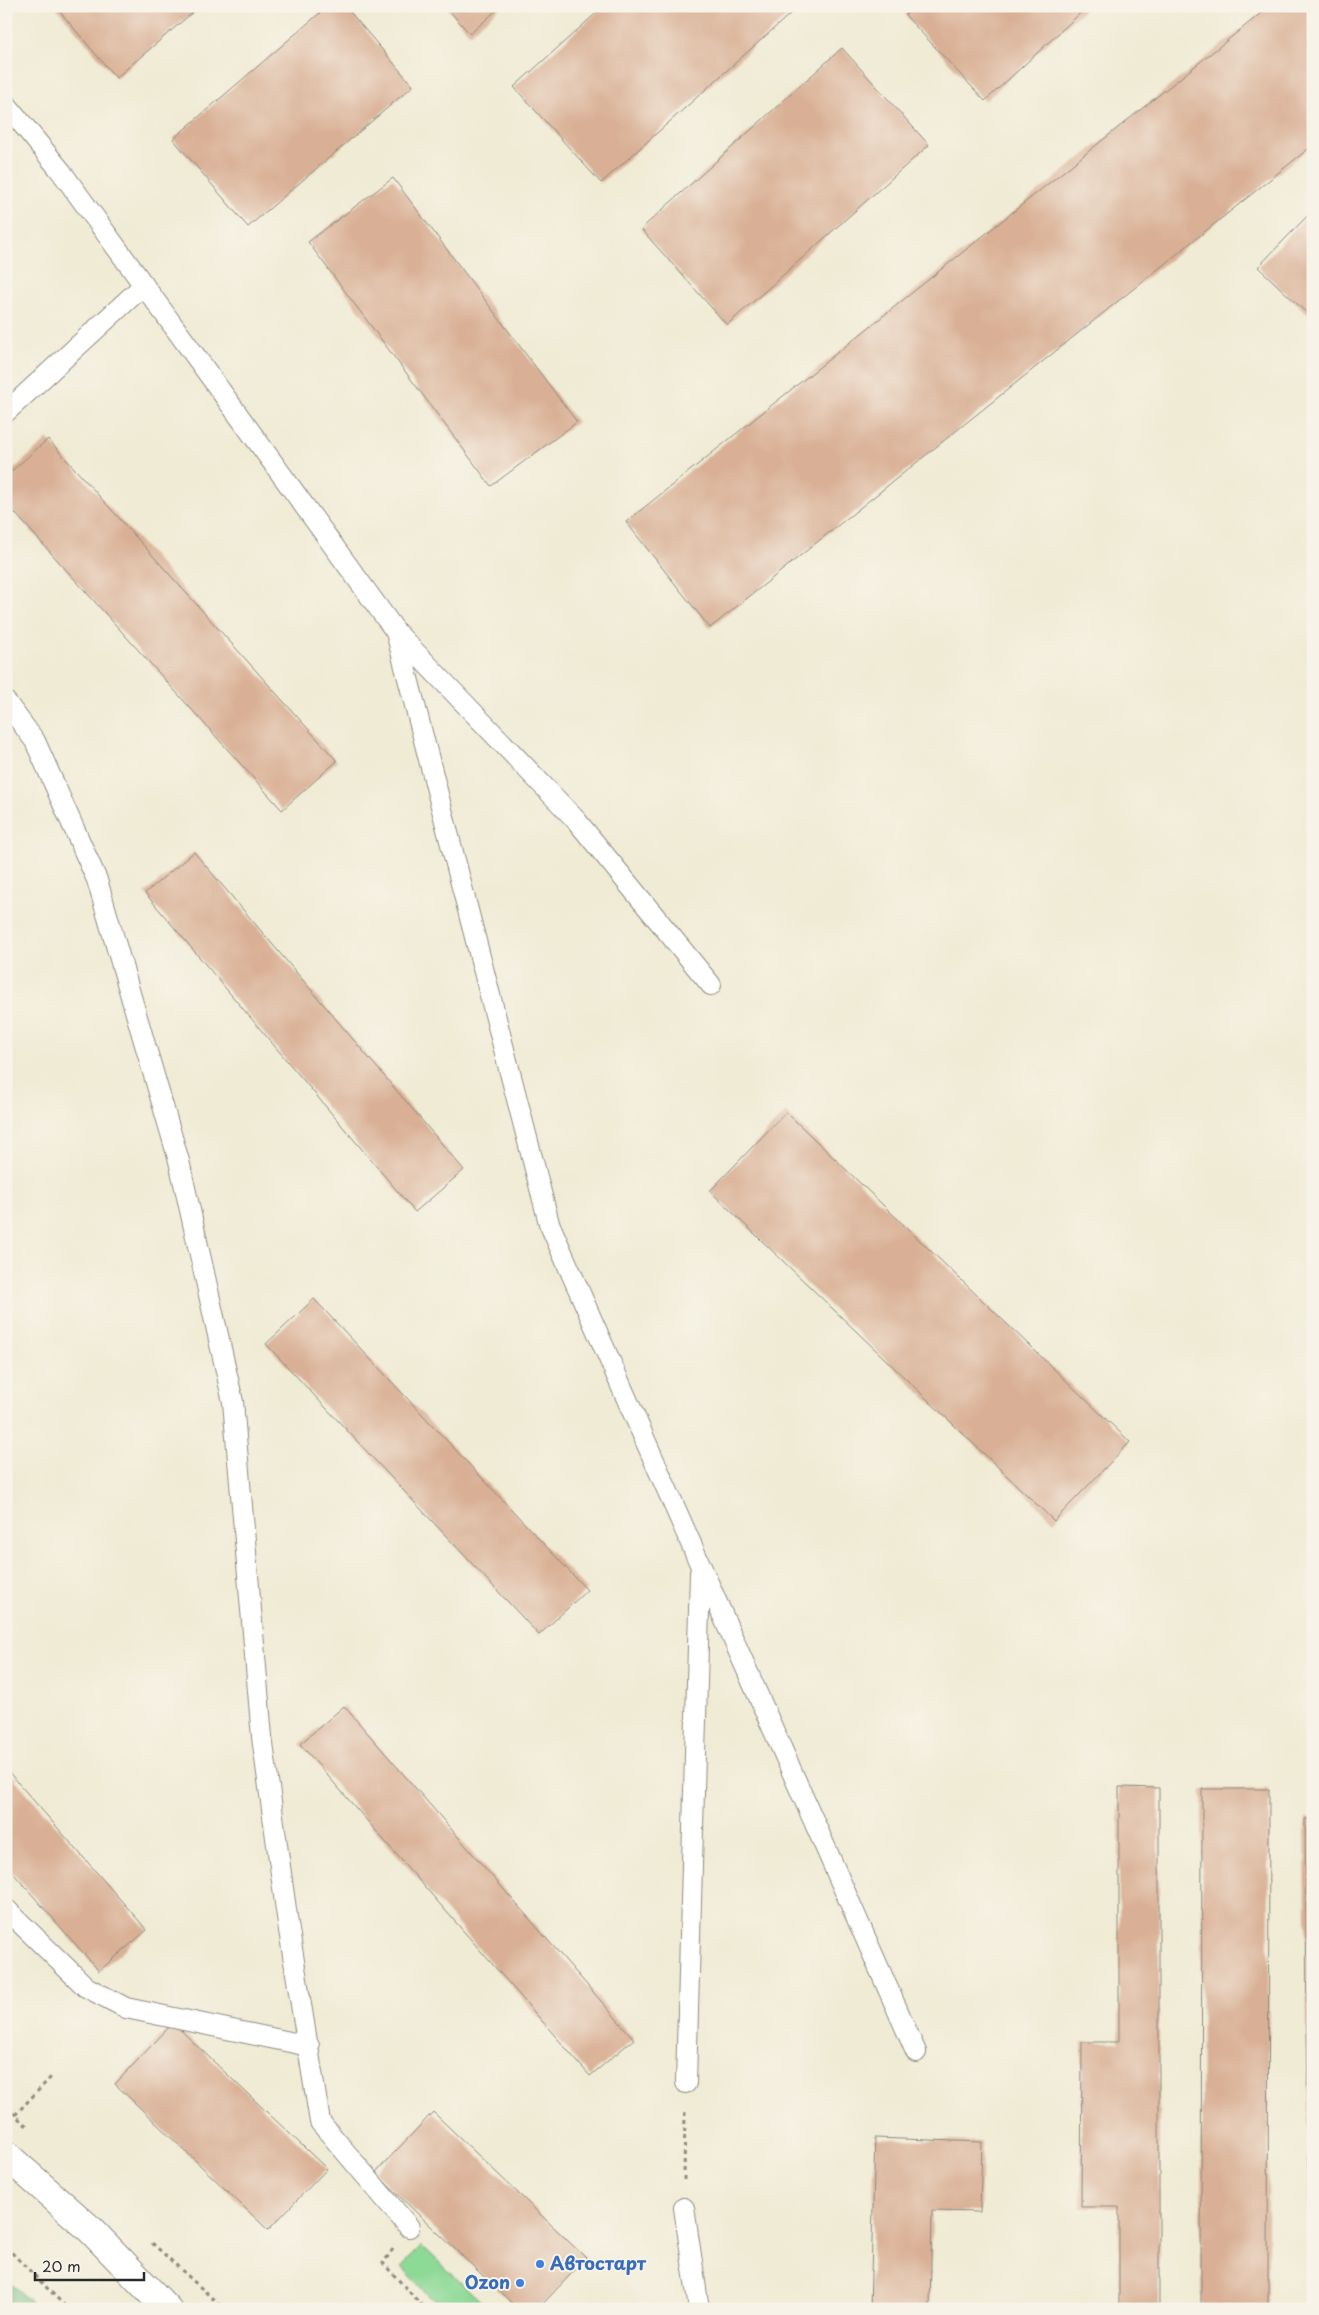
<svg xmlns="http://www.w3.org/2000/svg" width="1319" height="2315" viewBox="0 0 1319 2315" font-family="'Playpen Sans',sans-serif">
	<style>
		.green { fill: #8dd996; stroke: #5c8260 }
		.forest { fill: #72b97f; stroke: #4e7255 }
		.building { fill: #d9b095 }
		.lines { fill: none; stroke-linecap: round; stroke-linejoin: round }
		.lane-casing { stroke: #8e8b80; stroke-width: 22 }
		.secondary-casing { stroke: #8e8b80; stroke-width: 30 }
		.path { stroke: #8e8b80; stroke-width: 3; stroke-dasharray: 4 4; stroke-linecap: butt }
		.lane { stroke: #fff; stroke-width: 20 }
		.secondary { stroke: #fff; stroke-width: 28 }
		.shop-dot { fill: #3f7fe0; stroke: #f7f3e8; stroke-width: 2 }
		.labels { text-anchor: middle; stroke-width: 4; stroke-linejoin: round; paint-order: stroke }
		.shop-label { font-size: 18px; font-weight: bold; fill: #366cbe; stroke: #f7f3e8; text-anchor: start }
	</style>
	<rect width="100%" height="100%" fill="#f7f3e8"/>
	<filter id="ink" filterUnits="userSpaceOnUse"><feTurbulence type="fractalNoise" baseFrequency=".02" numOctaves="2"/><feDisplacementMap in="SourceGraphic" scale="10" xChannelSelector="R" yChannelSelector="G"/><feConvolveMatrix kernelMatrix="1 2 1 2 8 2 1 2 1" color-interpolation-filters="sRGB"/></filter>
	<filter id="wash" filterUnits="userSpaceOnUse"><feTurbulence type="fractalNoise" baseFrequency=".0096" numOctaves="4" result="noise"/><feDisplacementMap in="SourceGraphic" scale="20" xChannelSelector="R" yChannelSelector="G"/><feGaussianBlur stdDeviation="1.12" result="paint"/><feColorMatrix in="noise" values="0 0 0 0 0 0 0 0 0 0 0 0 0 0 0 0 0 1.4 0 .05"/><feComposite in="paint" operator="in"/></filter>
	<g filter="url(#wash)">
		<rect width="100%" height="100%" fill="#f0ebd4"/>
		<path class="green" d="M422,2246L489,2309H442L401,2267Z"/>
		<path class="forest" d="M6,2277L38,2309H6Z"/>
		<g id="blocks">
			<path class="building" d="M55,6H200L116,78Z
				M328,6H345L413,86L248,227L173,139Z
				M445,6H501L470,34Z
				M604,6H799L601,183L514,87Z
				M915,6H1088L985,101L905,15Z
				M1270,6H1313V145L710,628L626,522Z
				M842,48L929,145L727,325L641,229Z
				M393,178L577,422L491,486L308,242Z
				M1313,210V319L1258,267Z
				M48,439L337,761L282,810L6,503V476Z
				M194,852L464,1170L415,1212L145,893Z
				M786,1112L1130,1442L1054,1521L710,1191Z
				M314,1299L587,1590L539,1635L266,1344Z
				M344,1706L634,2039L590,2076L300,1744Z
				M6,1769L147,1930L99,1971L6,1865Z
				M1119,1787L1159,1788V2309H1119V2207H1081L1082,2042H1119Z
				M1202,1789H1269L1268,2309H1201Z
				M1305,1819H1313V2309H1310Z
				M173,2023L327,2169L268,2230L115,2084Z
				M433,2112L586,2258L538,2309H518L375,2173Z
				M875,2138L982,2142L980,2212L932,2211L930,2309H870Z"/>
		</g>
	</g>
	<g filter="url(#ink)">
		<use href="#blocks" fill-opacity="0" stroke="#8e8b80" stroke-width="1"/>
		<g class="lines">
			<defs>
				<path id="lane" d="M6,104L60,170L396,632L549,1223L916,2052
					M6,412L144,285
					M398,634L576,820L711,985
					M6,702L35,741L97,880L179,1161L233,1402L262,1737L288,1924L320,2122L409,2227
					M6,1909L86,1987L126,2008L309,2046
					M686,2083L700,1573
					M684,2208L699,2309"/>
				<path id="secondary" d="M6,2155L91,2230L167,2309"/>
			</defs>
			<use href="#lane" class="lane-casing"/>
			<use href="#secondary" class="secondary-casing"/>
			<path class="path" d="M6,2107L29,2128
				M15,2115L52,2076
				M684,2180L685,2111
				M152,2243L224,2309
				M6,2247L68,2309
				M393,2249L383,2263L425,2309"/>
			<use href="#lane" class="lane"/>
			<use href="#secondary" class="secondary"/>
		</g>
	</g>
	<g class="shop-dot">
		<circle cx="540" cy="2264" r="5"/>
		<circle cx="520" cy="2283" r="5"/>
	</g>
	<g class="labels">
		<g class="shop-label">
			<text x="550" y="2270">Автостарт</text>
			<text x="510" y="2289" text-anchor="end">Ozon</text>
		</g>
	</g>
	<rect width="1319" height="2315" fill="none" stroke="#f7f3e8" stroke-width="25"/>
	<path d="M35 2272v8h109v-8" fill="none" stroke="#2b2b2b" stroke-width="2.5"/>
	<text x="42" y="2272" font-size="15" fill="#2b2b2b" stroke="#f7f3e8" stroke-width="4" paint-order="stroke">20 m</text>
</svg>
